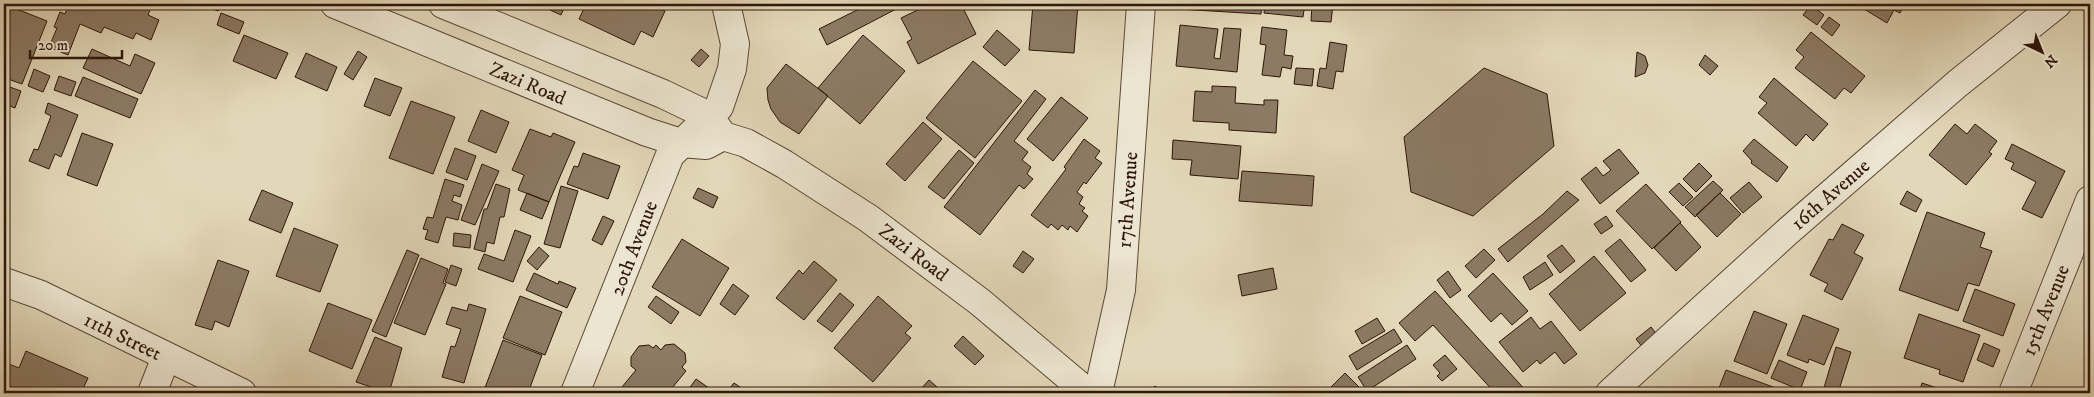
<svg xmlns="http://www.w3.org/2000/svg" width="2094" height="397" viewBox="0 0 2094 397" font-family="'IM FELL DW Pica',serif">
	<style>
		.building { fill: #8c7a64; stroke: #2e1609 }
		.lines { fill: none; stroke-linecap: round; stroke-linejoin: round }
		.minor-casing { stroke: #5b4635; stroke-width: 30 }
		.tertiary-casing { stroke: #5b4635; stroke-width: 30 }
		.minor { stroke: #ece5d1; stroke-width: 28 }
		.tertiary { stroke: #ece5d1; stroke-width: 28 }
		.labels { text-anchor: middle; stroke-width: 4.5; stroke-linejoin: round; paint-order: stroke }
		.street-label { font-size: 20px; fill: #2e1609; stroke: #ece5d1 }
	</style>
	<rect width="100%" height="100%" fill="#e2d7b8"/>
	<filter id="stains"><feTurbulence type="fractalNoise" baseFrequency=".004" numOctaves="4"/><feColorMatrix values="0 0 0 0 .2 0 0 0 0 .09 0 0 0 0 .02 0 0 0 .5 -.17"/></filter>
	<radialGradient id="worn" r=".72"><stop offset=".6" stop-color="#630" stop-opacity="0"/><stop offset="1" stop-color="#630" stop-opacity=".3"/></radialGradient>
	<path class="building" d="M4,4L47,21L22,84L5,78L10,66L4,63Z
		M69,4H152L148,15L159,20L151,40L136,33L133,39L104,27L101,33L80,24L68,55L49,47L57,28L54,27L60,12L65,14Z
		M201,4H222L218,11Z
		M553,4H566L561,15L550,10Z
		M586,4H651L665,11L653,37L641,31L634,45L579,19Z
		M869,4H898L900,7L827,45L819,29Z
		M930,4H961L976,34L918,64L907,42L912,39L901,18Z
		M1033,4H1078L1074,53L1029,50Z
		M1178,4H1262L1261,14L1178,9Z
		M1265,4H1311L1310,10H1304L1303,17L1264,13Z
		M1312,4H1333L1331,22L1311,21Z
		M1867,4H1905L1900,13L1894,10L1887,23L1864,9Z
		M1811,5L1824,15L1817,25L1803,15Z
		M221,13L244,22L239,34L217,25Z
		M1829,17L1840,25L1832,36L1821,27Z
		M1180,25L1218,29L1214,58L1220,59L1224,28L1241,29L1237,72L1176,66Z
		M1262,27L1287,30L1284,55L1293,56L1291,69L1282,67L1280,77L1262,75L1266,45L1260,44Z
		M997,30L1020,50L1005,66L983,47Z
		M1811,32L1865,76L1851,93L1844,88L1835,99L1795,68L1804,57L1796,50Z
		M244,35L288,53L276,79L233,61Z
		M863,35L905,71L860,124L818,88Z
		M1330,42L1347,45L1343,72L1336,71L1333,89L1317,86L1320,68L1326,69Z
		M92,49L130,66L135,54L155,63L141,94L83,68Z
		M701,49L709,56L699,67L691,60Z
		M358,51L367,57L353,80L344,74Z
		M1637,52L1645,56L1648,65L1645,73L1635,77Z
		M306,53L337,67L327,91L295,77Z
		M1705,55L1718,66L1710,75L1699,65Z
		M973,61L1022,101L975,158L926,118Z
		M786,64L828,96L799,134L780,122L771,109L768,100L767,88Z
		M1296,68L1314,69L1312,86L1294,84Z
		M1484,68L1547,94L1554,146L1473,216L1411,192L1404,137Z
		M34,69L50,76L43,92L28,86Z
		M59,76L76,82L71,96L54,90Z
		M83,77L138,99L130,118L75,96Z
		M375,78L402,88L390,116L364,106Z
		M1774,78L1828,124L1813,141L1806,134L1796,146L1758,113L1767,103L1759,97Z
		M4,85L21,91L15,108L4,104Z
		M1212,86L1236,87L1235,103L1264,105V100H1278L1276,133L1229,130V123L1193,121L1195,91L1212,92Z
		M1035,90L1046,99L1014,141L1028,152L1022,160L1031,167L1027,174L1033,179L1024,189L1019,185L980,235L944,207Z
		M1061,97L1088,118L1053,161L1027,139Z
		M411,101L455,117L433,174L389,158Z
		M48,103L78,115L61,157L55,154L49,169L29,161L34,149L38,150L51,116L45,113Z
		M481,110L509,122L496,153L468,141Z
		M923,122L942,139L905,181L886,164Z
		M1955,124L1967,134L1975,124L1997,141L1989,152L1992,154L1966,185L1929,155Z
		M530,129L551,137L553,133L575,142L549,202L518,190L524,175L512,170Z
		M82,133L113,144L97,186L67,175Z
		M1084,139L1100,151L1095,158L1102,163L1086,184L1084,182L1077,192L1083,197L1079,204L1085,208L1082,211L1088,216L1077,232L1070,226L1068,230L1062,225L1058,230L1051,224L1048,228L1031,215L1066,169L1064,167Z
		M1754,139L1788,167L1777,182L1751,163L1752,161L1743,151Z
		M1173,140L1241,146L1238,179L1190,175L1192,160L1172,159Z
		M2012,144L2065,171L2042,218L2022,209L2036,182L2011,169L2014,163L2005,159Z
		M455,148L476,156L467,180L446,172Z
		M1619,149L1639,173L1600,204L1581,179L1596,167L1603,176L1611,170L1603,161Z
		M959,150L974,163L944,199L928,187Z
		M583,153L620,166L608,199L567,184L574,166L578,167Z
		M1699,163L1712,176L1696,192L1683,179Z
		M482,164L499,171L475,225L461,220Z
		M1242,171L1314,176L1312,206L1239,201Z
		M445,179L464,185L460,197L454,195L452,201L462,205L458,220L446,217L438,243L425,239L428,230L423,229L427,217L433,218Z
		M1713,181L1723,190L1695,217L1685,207Z
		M1749,182L1762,197L1743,213L1730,198Z
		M1679,183L1693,197L1683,206L1669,192Z
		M496,184L510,189L504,217H500L494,244L487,242L485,252L474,249L484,209H487Z
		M1646,184L1681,222L1652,249L1616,211Z
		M561,186L578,191L560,248L544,244Z
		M698,188L718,197L713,208L693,198Z
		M262,190L293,203L281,233L249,220Z
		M1567,191L1579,200L1508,262L1498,249L1543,214Z
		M1907,191L1922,200L1916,212L1900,204Z
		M527,193L549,202L542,219L520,210Z
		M1720,193L1741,214L1717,237L1696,215Z
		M1927,212L1985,233L1980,247L1992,251L1979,286L1968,283L1958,311L1899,290Z
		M603,216L614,221L602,245L592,240Z
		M1606,216L1613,226L1601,234L1594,224Z
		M1680,223L1701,247L1676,271L1654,248Z
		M1842,224L1864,235L1854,253L1863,258L1842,300L1824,291L1828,284L1810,275L1829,239L1833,240Z
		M294,228L338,245L320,292L276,276Z
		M515,230L531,236L513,282L478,269L484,254L504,261Z
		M454,233L471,235L470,248L453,246Z
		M682,239L729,268L700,316L652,287Z
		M1620,239L1646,270L1631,282L1605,251Z
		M1562,245L1575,261L1560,273L1547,256Z
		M539,247L549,256L537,270L527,261Z
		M1484,249L1495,260L1476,278L1465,266Z
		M407,250L419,255L386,337L372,331Z
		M1023,251L1034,259L1023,273L1013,266Z
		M1594,256L1626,293L1580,331L1549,294Z
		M421,258L448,269L443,283L446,284L425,335L394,323Z
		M218,260L249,271L229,327L215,321L212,330L195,325Z
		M814,261L837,280L804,320L776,298L799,270L803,274Z
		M1545,262L1553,275L1530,290L1523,277Z
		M451,265L462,269L456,286L445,282Z
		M1273,268L1277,289L1242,296L1238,275Z
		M1448,271L1461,290L1450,298L1437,280Z
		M534,273L558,284L559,281L576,288L567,308L526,290Z
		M1493,273L1528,311L1512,325L1501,313L1491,322L1468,296Z
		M733,284L749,296L735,315L720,304Z
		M1975,289L2015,304L2003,336L1963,321Z
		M1435,291L1528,393H1495L1433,325L1415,341L1399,323Z
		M840,293L854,305L832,332L817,321Z
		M520,296L562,312L545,355L503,338Z
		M656,296L679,312L671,324L648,307Z
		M878,296L912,326L905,333L911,338L873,382L834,348Z
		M328,303L372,320L352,369L309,351Z
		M469,304L486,309L464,383L442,377L451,346L455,347L461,329L446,324L452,307L467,311Z
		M1754,311L1787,324L1767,374L1734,361Z
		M1919,314L1980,335L1963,382L1939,374L1940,370L1904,358Z
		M1803,315L1839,329L1824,365L1809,359L1808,363L1787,355Z
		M1531,317L1540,329L1551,321L1577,354L1564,364L1555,352L1540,364L1537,360L1523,372L1499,342Z
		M1377,318L1385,331L1362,344L1355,331Z
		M1651,327L1658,336L1643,348L1636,339Z
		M1394,329L1402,342L1357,370L1349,356Z
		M963,336L984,356L975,365L954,346Z
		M375,337L402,348L389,393L356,382Z
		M503,340L542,355L528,393H483Z
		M1984,343L2000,350L1993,367L1977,360Z
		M674,344L685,353L686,362L682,367L686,371L668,393H617L636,370L631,366V357L639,346L649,345L653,348L656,345L661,350L665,345Z
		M1407,345L1416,359L1367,391L1358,377Z
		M1836,347L1851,352L1838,393H1830L1823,391Z
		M26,351L88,378L81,393H25L4,384V362L19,368Z
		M1445,355L1457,369L1442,381L1437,376L1440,373L1433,365Z
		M1779,360L1807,372L1800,390L1771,378Z
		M1726,370L1790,393H1733L1719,388Z
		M1345,373L1365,393H1325Z
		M2090,375V393H2083Z
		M696,379L716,393H686Z
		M929,380L944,393H917Z
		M734,383L749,393H726Z
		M1922,383L1952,393H1919Z
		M1155,386L1164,393H1149Z"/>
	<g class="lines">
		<defs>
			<path id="minor" d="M4,282L41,295L242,393
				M152,393L166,357
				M575,393L670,155L719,107L732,69L735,44L726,4
				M1098,393L1121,290L1141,4
				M1610,393L1786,233L1957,84L2057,4
				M2013,393L2090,200"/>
			<path id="tertiary" d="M335,4L647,132L681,143L706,145L723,136
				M443,4L663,94L709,116L723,136L746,143L784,164L868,218L980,302L1088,393"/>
		</defs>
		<use href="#minor" class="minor-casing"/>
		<use href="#tertiary" class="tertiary-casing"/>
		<use href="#minor" class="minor"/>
		<use href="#tertiary" class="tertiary"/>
	</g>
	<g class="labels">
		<g class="street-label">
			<text transform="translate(528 83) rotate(23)" y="7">Zazi Road</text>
			<text transform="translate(1830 194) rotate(-41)" y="7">16th Avenue</text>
			<text transform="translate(1127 200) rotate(-86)" y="7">17th Avenue</text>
			<text transform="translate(633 248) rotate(-69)" y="7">20th Avenue</text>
			<text transform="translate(914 252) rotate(37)" y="7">Zazi Road</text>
			<text transform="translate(2045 310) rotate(-68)" y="7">15th Avenue</text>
			<text transform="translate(123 336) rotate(26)" y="7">11th Street</text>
		</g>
	</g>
	<rect width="2094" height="397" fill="none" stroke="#e2d7b8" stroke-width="20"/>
	<rect x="5" y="5" width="2084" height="387" fill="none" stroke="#2e1609" stroke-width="2.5"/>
	<rect x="10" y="10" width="2074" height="377" fill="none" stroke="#2e1609"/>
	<g transform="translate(2042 52) rotate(137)" stroke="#ece5d1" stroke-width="4" paint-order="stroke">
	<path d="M0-4L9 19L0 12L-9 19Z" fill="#2e1609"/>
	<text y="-8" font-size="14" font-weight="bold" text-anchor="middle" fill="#2e1609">N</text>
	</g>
	<path d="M30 50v8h92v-8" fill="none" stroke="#2e1609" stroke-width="2.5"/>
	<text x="38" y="50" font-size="15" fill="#2e1609" stroke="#ece5d1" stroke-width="4" paint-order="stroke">20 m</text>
	<rect width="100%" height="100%" filter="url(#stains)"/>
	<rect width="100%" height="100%" fill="url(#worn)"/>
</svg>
